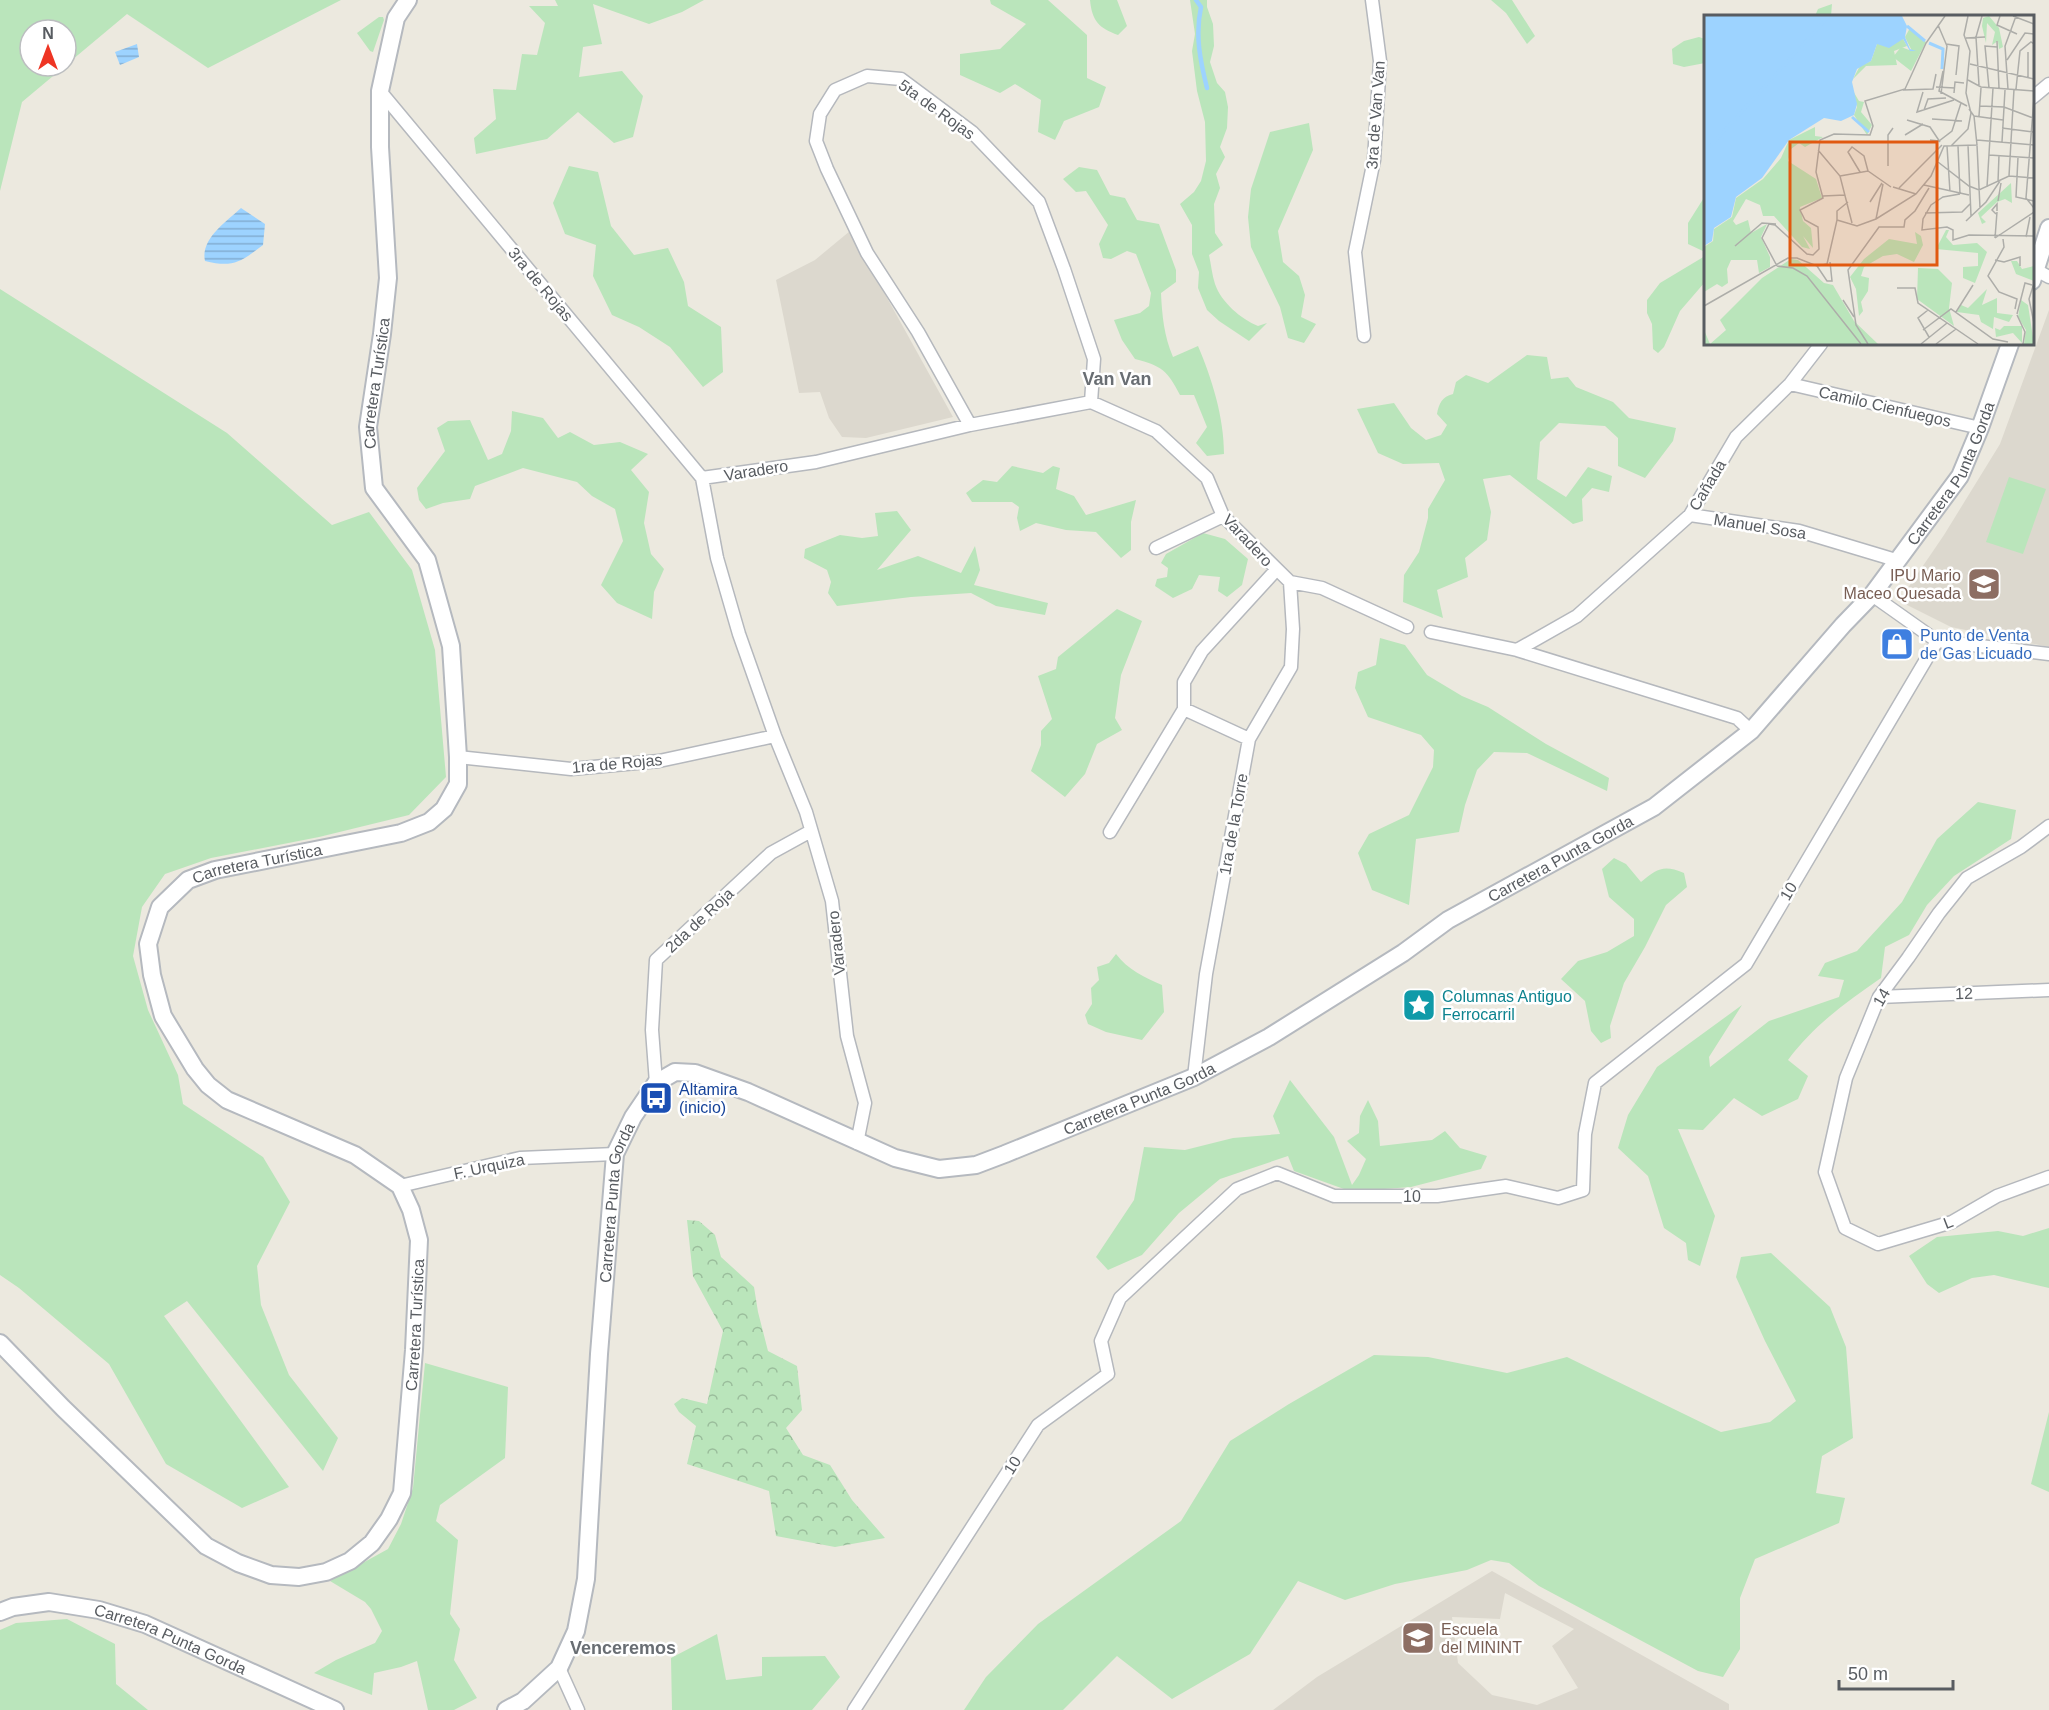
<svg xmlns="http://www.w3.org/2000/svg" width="2049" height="1710" viewBox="0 0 2049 1710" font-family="Helvetica,sans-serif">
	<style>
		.education { fill: #dcd8ce; fill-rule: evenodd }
		.green { fill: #bae5bb }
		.forest { fill: url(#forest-crowns) }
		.water { fill: url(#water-rules) }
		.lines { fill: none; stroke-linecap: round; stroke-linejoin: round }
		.stream { stroke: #9dd3ff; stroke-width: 4.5 }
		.minor-casing { stroke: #b5b8bd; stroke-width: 15 }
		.secondary-casing { stroke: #b5b9bf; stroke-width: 20 }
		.minor { stroke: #fff; stroke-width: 12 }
		.secondary { stroke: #fff; stroke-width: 16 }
		.labels { text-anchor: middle; stroke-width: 5; stroke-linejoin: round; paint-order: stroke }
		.street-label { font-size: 16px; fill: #585c61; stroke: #fff }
		.education-label { font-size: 16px; fill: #785e54; stroke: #fff; text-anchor: end }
		.shop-label { font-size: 16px; fill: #366cbe; stroke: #fff; text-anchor: start }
		.culture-label { font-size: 16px; fill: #0d838f; stroke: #fff; text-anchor: start }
		.transit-label { font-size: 16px; fill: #164399; stroke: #fff; text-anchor: start }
		.neighbourhood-label { font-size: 18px; font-weight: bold; fill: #696e73; stroke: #fff }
		.inset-river { fill: none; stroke: #9dd3ff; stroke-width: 3 }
		.inset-road { fill: none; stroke: #adada9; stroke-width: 1.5 }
		.view { fill: #e15910; fill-opacity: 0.15; stroke: #e15910; stroke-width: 3 }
		.inset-edge { fill: none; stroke: #585c61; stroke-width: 3 }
	</style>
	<defs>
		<pattern id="forest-crowns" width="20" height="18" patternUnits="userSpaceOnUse" patternTransform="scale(1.5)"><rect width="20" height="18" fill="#bae5bb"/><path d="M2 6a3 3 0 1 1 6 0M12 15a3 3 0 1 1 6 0" fill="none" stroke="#9abd9b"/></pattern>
		<pattern id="water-rules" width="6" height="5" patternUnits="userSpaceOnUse" patternTransform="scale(1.5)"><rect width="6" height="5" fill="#9dd3ff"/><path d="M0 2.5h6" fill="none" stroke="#83aed2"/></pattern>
	</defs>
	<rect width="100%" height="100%" fill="#ece9df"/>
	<path class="education" d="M850,231L953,417L866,438L842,437L829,418L820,392L799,393L776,280L815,260Z
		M2049,310V647L1951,627L1899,601L1944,535L2000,444Z
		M1492,1571L1729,1704V1710H1273L1317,1677ZM1505,1593L1574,1629L1552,1646L1578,1688L1537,1705L1492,1695L1458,1663L1452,1617L1500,1619Z"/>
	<path class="green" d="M0,0H341L208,68L127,14L66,65V30H30V66H65L22,102L0,191Z
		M555,0H704L682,12L649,24L593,4L602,44L583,47L579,77L622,71L643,96L633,137L614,143L578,112L547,139L476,154L474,138L496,119L493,89L516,90L522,54L537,55L545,23L529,6H558Z
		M990,0H1048L1087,35V78L1106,87L1099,107L1064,121L1055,140L1038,132L1041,100L1015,84L1000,93L960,75V54L1000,49L1026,24L991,4Z
		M1090,0H1117L1127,26L1118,35C1099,28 1092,21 1090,0Z
		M1190,0H1207V7L1213,24L1214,46L1210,62L1217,83L1225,92L1228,107L1227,128L1220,147L1225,157L1216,174L1220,188L1214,204L1215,233L1223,245L1209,255C1211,264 1212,275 1215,284C1221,302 1241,319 1258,326L1267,323L1249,341L1219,321L1207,310L1198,288L1199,272L1192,254V225L1180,204L1194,192L1201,181L1206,161L1205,122L1197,91L1192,51L1195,34Z
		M1491,0H1512L1535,36L1527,44L1506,13Z
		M1832,4L1831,16H1815L1818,9Z
		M379,17H383L384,20L373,52L370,51L357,33Z
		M1699,37L1705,39V63L1684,67L1673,64L1672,49L1684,41Z
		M1309,123L1313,150L1278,231L1283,262L1299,276L1305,295L1301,317L1316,324L1304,343L1288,338L1280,307L1251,247L1248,217L1251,189L1270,132Z
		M569,166L598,172L611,226L634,255L668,248L684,282L688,306L721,327L723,372L703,387L670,347L639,327L612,315L593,276L596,245L565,234L553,203Z
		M1079,167L1097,170L1110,195L1125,198L1137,220L1159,224L1176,270V282L1161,293C1162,315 1164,336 1173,357L1198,346C1212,379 1224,417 1224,454L1207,456L1196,443L1207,427L1194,395H1180C1167,370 1162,366 1135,359L1122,340L1114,320L1140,313L1149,306L1151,293L1136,254L1127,251L1111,259L1103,258L1099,244L1108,225L1086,191L1076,192L1063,179Z
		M1705,196V252L1688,244V223Z
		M1705,256V282L1680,311L1664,347L1658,353L1653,349L1652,324L1647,313V300L1660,283Z
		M0,289L227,433L332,525L369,512L412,570L435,650L446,777L409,815L319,837L211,858L165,874L142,907L133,956L148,1010L178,1075L183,1104L263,1157L290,1202L257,1266L261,1305L289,1375L338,1438L323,1471L187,1301L164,1316L289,1487L242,1508L166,1464L109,1364L19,1288L0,1275Z
		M1527,355L1547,357L1551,379L1568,377L1576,387L1613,402L1629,418L1676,428L1673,441L1645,478L1618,466V438L1605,426L1559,423L1540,442L1537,479L1566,497L1588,467L1612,476L1609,492L1592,488L1582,499L1583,521L1573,524L1510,475L1483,479L1491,512L1487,540L1465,558L1468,577L1437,590L1443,618L1403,602L1404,575L1419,552L1428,518V509L1445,480L1439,463L1403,464L1378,453L1357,409L1394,403L1411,428L1426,440L1441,435L1447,425L1437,414C1439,403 1442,397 1453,394L1456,382L1466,375L1488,383Z
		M512,411L543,418L558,438L570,432L594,445L620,442L648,454L631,470L649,492L644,523L651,554L664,569L654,592L652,619L617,603L601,585L623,541L615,509L592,496L577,482L523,468L475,486L470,499L443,503L426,509L419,500L417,488L445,451L437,428L448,421L470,420L488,460L502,454L511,431Z
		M1012,466L1043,473L1053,466L1060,468L1056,489L1074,496L1086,515L1136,500L1131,522V550L1121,558L1096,532L1066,530L1036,523L1020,531L1017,518L1019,507L1012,502H972L966,493L983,480L997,482Z
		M2009,477L2046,489L2023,554L1986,542Z
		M897,511L911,530L877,570L918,556L961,573L975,546L980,570L974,585L1048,603L1045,615L996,606L971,593L911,597L837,606L828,593L831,582L827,570L804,558L805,549L840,535L862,538L878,536L875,513Z
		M1203,533L1225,539L1248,559L1242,585L1227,597L1218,591L1220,577L1199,575L1192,589L1173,598L1155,586L1157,579L1167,577L1168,568L1161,563L1166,554Z
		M1117,609L1142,621L1121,675L1115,718L1122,730L1097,744L1085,774L1065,797L1031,771L1041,745V731L1052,719L1038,676L1056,669L1058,657Z
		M1380,638L1405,645L1427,675L1462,696L1488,707L1546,744L1609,778L1607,791L1527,753L1494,752L1477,770L1465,805L1459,832L1416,839L1409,905L1372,890L1358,853L1369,834L1409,815L1433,767L1434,750L1421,735L1368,717L1355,688L1358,672L1376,665Z
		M1978,802L2016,810L2011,839L1954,876L1927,905L1909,935L1885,947L1881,978C1846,1002 1813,1026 1788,1060L1808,1076L1798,1099L1762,1116L1734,1098L1703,1130L1678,1129L1715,1216L1700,1266L1688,1260L1686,1243L1664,1228L1648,1176L1618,1148L1628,1115L1657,1067L1742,1005L1709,1057L1710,1067L1769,1021L1839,997L1844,980L1818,976L1825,963L1857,951L1902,902L1937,839Z
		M1614,858L1626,864L1641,882C1657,869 1663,864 1684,873L1687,887L1666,905L1645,947L1624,983L1610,1026L1611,1038L1601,1043L1591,1031L1585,1001L1561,979L1578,961L1607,952L1634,936V919L1609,897L1602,869Z
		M1116,954C1127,969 1145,978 1162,985L1164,1012L1142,1040L1106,1032L1088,1024L1085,1015L1092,1004L1091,988L1099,980L1097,967L1109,963Z
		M1290,1080L1334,1137L1352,1185L1359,1175L1366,1159L1347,1141L1359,1133L1360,1116L1368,1100L1378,1121L1380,1146L1432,1140L1445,1131L1460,1148L1487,1156L1481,1169L1411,1187L1371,1190L1355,1193L1294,1171L1288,1156L1220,1179L1179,1213L1142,1255L1108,1270L1096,1257L1134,1200L1144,1147L1185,1150L1233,1138L1280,1134L1273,1116Z
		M2049,1228V1288L1994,1275L1972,1278L1939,1293L1927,1284L1909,1256L1937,1237L1998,1231L2023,1236Z
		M1771,1253L1830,1307L1846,1347L1853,1438L1822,1456L1816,1493L1845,1498L1839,1523L1755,1559L1740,1598V1649L1723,1677L1698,1671L1539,1586L1509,1563L1491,1560L1467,1570L1395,1584L1345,1600L1298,1581L1250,1654L1172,1699L1117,1656L1063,1710H964L986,1677L1038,1624L1181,1521L1230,1441L1289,1404L1374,1355L1428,1357L1507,1373L1567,1357L1721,1432L1770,1422L1796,1401L1765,1341L1736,1277L1741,1257Z
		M425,1363L508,1387L505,1458L440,1505L436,1521L458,1540L450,1614L460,1629L454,1660L477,1698L454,1710H428L417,1661L401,1667L374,1673L372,1695L314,1673L336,1660L375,1643L382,1631L371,1609L365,1602L330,1581L388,1549L401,1524L413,1488Z
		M2049,1412V1492L2031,1484Z
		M67,1619L115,1644L116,1684L148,1710H0V1630L16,1623Z
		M717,1634L726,1680L762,1676V1657L825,1656L840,1677L812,1710H672L671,1658Z"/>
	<path class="forest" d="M687,1220L699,1221L715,1235L721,1257L754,1287L758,1312L768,1351L797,1366L802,1410L786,1428L803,1455L830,1465L852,1500L885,1538L835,1547L776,1536L769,1491L687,1464L696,1426L679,1412L674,1404L682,1398L707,1404L723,1331L693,1276Z"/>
	<path class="water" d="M137,44L139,57L120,65L115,52Z
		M241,208L265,224L263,245C241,262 233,268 205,261C200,239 227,221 241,208Z"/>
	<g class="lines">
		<path class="stream" d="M1196,0L1201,7C1195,35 1200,60 1207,88"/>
		<defs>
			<path id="minor" d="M380,91L702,478L717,558L739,634L775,736L806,812L832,901L847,1036L865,1103L857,1143
				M2032,98L2049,84
				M2036,270L2049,277
				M1364,336L1355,252L1374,160L1380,61L1372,0
				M1790,384L1980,428
				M970,425L918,332L867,253L827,169L816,141L820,114L835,90L867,76L901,79L972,132L1039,202L1064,269L1094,359L1091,402
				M702,478L816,462L970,425L1091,402L1156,431L1207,478L1223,516L1290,582L1322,588L1407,627
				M1690,515L1799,531L1899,561
				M1156,548L1223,516
				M1872,595L1937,641L2049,654
				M1431,632L1517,650L1737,718L1751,731
				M1517,650L1577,616L1690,515L1736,437L1790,384L1821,344
				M1184,709L1249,739
				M458,757L571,769L659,761L775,736
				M2049,826L2021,847L1967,878L1939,913L1908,958L1879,997L1846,1078L1825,1172L1845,1228L1878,1244L1952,1222L1997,1196L2049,1177
				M1110,832L1184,709V682L1202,651L1276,570
				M1879,997L2049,990
				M1194,1077L1206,974L1249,739L1291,667L1293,629L1290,582
				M656,1083L652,1030L656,960L771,853L811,831
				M400,1186L520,1158L615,1154
				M559,1668L578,1710
				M854,1710L1038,1425L1108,1374L1101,1341L1120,1298L1237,1189L1277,1173L1334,1196H1437L1506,1186L1558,1198L1583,1190L1585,1134L1595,1083L1746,964L1937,641"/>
			<g id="secondary">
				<path d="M2032,281L2049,228"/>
				<path id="s1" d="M0,1343L63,1408L206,1546L238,1563L271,1575L299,1577L326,1572L350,1561L372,1543L389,1519L402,1493L414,1350L419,1240L411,1210L400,1186L355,1155L227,1100L208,1085L195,1069L163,1016L152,975L148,944L160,907L188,880L215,870L401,833L429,822L444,809L458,784V757L451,646L427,560L374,488L368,427L382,334L388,278L380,147V91L396,18L408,0"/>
				<path id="s2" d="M0,1612L13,1607L49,1602L99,1610L145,1624L335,1710"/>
				<path id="s3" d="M506,1710L523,1701L559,1668L576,1631L586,1579L599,1354L615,1154L633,1117L656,1083L675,1072L695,1073L748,1092L895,1158L939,1169L976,1165L1005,1154L1194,1077L1269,1037L1403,953L1448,920L1654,807L1751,731L1843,625L1872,595L1960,476L1980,428L2010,344"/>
			</g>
		</defs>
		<use href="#minor" class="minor-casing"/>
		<use href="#secondary" class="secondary-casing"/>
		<use href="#minor" class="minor"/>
		<use href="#secondary" class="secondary"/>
	</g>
	<defs>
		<symbol id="school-square" viewBox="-11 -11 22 22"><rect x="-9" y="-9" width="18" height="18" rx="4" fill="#8d6e63" stroke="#fff"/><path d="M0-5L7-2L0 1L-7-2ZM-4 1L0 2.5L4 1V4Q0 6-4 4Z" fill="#fff"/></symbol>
		<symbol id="shop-square" viewBox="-11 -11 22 22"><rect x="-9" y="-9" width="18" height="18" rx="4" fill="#3f7fe0" stroke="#fff"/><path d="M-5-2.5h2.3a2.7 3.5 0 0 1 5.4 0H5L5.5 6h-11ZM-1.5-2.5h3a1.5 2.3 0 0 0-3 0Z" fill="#fff"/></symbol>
		<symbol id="sight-square" viewBox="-11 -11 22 22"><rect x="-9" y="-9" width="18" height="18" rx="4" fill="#0f9aa8" stroke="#fff"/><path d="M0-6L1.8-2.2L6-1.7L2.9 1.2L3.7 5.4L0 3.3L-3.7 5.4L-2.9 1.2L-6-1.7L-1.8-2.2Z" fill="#fff"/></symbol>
		<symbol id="bus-square" viewBox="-11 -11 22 22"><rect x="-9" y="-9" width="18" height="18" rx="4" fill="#1a4fb4" stroke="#fff"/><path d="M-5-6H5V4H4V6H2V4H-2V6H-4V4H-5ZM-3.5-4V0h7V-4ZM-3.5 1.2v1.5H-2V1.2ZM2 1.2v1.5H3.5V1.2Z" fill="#fff"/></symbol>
		<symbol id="university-square" viewBox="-11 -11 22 22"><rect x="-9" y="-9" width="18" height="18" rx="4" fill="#8d6e63" stroke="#fff"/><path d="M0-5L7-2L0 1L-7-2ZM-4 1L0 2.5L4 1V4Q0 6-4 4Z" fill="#fff"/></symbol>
	</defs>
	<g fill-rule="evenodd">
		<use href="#school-square" x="1965" y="565" width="38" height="38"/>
		<use href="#shop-square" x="1878" y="625" width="38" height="38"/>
		<use href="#sight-square" x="1400" y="986" width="38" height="38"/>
		<use href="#bus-square" x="637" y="1079" width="38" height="38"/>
		<use href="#university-square" x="1399" y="1619" width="38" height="38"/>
	</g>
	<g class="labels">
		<g class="street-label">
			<text transform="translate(937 109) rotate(36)" y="6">5ta de Rojas</text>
			<text transform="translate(1375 115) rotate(-86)" y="6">3ra de Van Van</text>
			<text transform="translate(541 284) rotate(50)" y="6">3ra de Rojas</text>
			<text dy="6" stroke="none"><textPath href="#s1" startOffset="2012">Carretera Turística</textPath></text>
			<text transform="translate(1885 406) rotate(13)" y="6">Camilo Cienfuegos</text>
			<text transform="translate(756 470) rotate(-9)" y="6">Varadero</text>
			<text dy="6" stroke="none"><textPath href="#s3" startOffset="2232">Carretera Punta Gorda</textPath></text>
			<text transform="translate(1707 485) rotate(-59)" y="6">Cañada</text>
			<text transform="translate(1760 526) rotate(9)" y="6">Manuel Sosa</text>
			<text transform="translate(1248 540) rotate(47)" y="6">Varadero</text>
			<text transform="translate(617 763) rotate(-5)" y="6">1ra de Rojas</text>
			<text transform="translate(1233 824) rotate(-80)" y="6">1ra de la Torre</text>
			<text dy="6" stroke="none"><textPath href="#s3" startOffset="1674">Carretera Punta Gorda</textPath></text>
			<text dy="6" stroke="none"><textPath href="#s1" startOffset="1364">Carretera Turística</textPath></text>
			<text transform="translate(1788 891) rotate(-60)" y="6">10</text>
			<text transform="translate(699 920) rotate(-43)" y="6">2da de Roja</text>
			<text transform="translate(836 943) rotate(-96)" y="6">Varadero</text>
			<text transform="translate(1964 993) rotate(-2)" y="6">12</text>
			<text transform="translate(1881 997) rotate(-60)" y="6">14</text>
			<text dy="6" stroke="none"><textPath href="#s3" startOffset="1188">Carretera Punta Gorda</textPath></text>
			<text transform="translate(489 1166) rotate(-12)" y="6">F. Urquiza</text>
			<text x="1412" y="1202">10</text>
			<text dy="6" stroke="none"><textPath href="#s3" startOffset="540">Carretera Punta Gorda</textPath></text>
			<text transform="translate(1948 1222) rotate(-21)" y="6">L</text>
			<text dy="6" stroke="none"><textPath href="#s1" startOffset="698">Carretera Turística</textPath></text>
			<text transform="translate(1012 1465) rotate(-57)" y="6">10</text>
			<text dy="6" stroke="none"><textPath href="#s2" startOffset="178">Carretera Punta Gorda</textPath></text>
		</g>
		<g class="education-label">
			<text x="1961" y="581">IPU Mario<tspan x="1961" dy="18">Maceo Quesada</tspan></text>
			<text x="1441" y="1635" text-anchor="start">Escuela<tspan x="1441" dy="18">del MININT</tspan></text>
		</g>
		<g class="shop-label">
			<text x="1920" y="641">Punto de Venta<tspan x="1920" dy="18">de Gas Licuado</tspan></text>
		</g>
		<g class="culture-label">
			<text x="1442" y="1002">Columnas Antiguo<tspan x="1442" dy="18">Ferrocarril</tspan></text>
		</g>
		<g class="transit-label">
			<text x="679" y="1095">Altamira<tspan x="679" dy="18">(inicio)</tspan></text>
		</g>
		<g class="neighbourhood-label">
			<text x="1117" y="385">Van Van</text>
			<text x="623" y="1654">Venceremos</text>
		</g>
	</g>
	<g transform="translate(1704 15)">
		<rect width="330" height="330" fill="#ece9df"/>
		<path d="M285,1L295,13L299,32L295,34L294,26L288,30L291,17L283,8L282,28L278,11L279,3ZM206,13L222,27L207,56L189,42L197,32L208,36L201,22ZM149,76L155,86L160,87L157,97L168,110L163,120L150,100L153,92ZM111,112V121L119,122L101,132L95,128L87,134L84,146L112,164L118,183L96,192L99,206L107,213L109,233L99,221L106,234L98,232L70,201H59L56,190L42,184L29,206L32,210L44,205L47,218L63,209L57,222L66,242V252L55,258L53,245H27L23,254L24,268L18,272L13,269L0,277V232L9,226L10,214L28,202L32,183L59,164L77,143L85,125ZM307,168L308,188L301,184L293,187L277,202L282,207L278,209L274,198ZM242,215H245L242,222L249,230L273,228L283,237L271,268L259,263V252L274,251V238L232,234ZM211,217L217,221L219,230L210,247L193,239L179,241L160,252L157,261L165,263L164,276L157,287L159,296L155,301L152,274L146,262L160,244L185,224L213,229ZM87,244L94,245L120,268L129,270L150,306L174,329H0V315L6,329L22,315L16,305L58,263ZM307,246H313L318,254L330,251V266L312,259ZM214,253L234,254L248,268L245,293L250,311L213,284ZM283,274L278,290L293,283V298L309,300L305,307L290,302L289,314L277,307L275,300L253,297L257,290L264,293ZM317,285L324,290L330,329H320L322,315L314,302Z" fill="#bae5bb"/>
		<path d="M199,24L206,36L203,31L190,36L193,50L162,51L149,64L156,51L167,46L173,29ZM300,311H318V328L309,318L292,322L291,313L296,315Z" fill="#bae5bb"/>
		<path d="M0,1H198L203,11L201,22L206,34L212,36H206L199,24L185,33L173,29L167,46L153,54L148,67L153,89L150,100L137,106L120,103L85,125L58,163L32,182L27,202L10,213L8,226L0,231Z" fill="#9dd3ff"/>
		<path class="inset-river" d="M203,11L221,26M225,28L239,34L238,54M148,102L165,117M0,138L125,1"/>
		<path class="inset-road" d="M296,1L293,10L313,19M309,1L330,9M234,10L243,31L237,79M262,23L281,22M293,26L295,73M242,29L255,31L252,60M303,45L321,18L330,19M266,49L330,64M239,56L235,76L263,91M324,62V37M264,65L277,72L330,76M275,70L272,22L278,1M232,72L251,73M285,73L281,31L293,32M304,74L301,31L312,1M312,74L316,36L327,27L330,29M199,75L229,74L232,59M219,77L213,97L250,85M250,78L251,67L260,68M330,83L322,183L330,193M276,91L300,92L329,103M220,95L224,84L242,83M270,101L299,105M275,101L277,73M228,104L258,106M203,105L226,112L236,127M298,113L329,117M201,120L219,109M226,125L235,126L248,116L257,88M273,125L330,130M298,127L301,75M264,130L267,201M273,130L276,193M243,131L246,177M247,131L264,114L267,98L262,78L266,36L260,20L264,1M254,131L256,179M114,135L136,161L148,208M285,140L330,143M314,142L312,182L330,186M234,147L265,171L275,175L305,161L330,163M184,151V120L189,113M156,157L144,137L148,132L160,141L164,156M136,161L164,156L187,172M305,161L310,74M294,167L295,140M220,170L265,180M189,172L212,179M283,172L289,73M195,173L238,130M256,179L239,182L227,190L219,204L218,215L243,212L249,215V225L265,220L330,221M119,181L141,180M294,186L297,168M166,187L178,168M221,198L258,197L266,189M292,199L288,195L293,189V196M172,204L179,169M133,205V196L144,187M262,206L282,187L296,166M322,222L326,202M291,223L330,197M291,223L293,197M299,224L300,232L284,261L295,277L313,284L311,294M31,231L58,208L72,209M291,245L300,247L316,242V251M73,251L58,223L65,209L71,210L103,239L109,240L115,234L114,212L101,205L96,195L119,183L112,157L116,125L130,119L166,120L169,111L161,86L201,74L222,28L241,1M73,251L89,253L103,261L157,329M113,251L123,266H128L126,247M330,268L325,284L330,308M193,273H211L214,288L274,329M330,275V298M139,285L150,302M0,291L84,243H93L113,251L123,249L133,205L153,211L172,204L212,179L227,161L240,131L273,130L270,101L265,94M224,295L214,303L225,322M252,297L269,270M313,299L321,268L328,270M313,300L321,317L319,329M219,315L247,294L289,324L304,327M164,329L152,310L144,255L175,212H200L201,205L211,196L225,173M217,329L243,308M232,329L252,314"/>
		<path class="view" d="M86,127H233V250H86Z"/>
		<rect width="330" height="330" class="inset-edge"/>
	</g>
	<g transform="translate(48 48)"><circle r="28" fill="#ffffff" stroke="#bcbec0" stroke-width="1.5"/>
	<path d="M0-4.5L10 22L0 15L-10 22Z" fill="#ee3524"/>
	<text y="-9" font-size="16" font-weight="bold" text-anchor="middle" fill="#585c61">N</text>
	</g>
	<path d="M1839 1680v9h114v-9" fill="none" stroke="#585c61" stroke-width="3"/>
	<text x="1848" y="1680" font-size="18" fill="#585c61" stroke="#ffffff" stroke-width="4.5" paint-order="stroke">50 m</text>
</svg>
